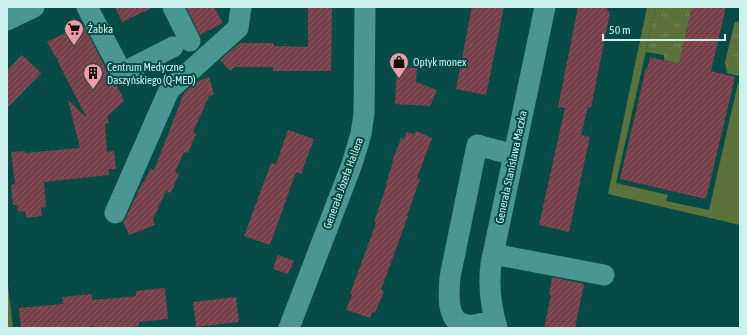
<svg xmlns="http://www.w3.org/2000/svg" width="747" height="335" viewBox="0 0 747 335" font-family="'Asap Condensed',sans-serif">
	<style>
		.grass { fill: #5b723b }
		.park { fill: url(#park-tufts) }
		.building { fill: url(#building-hatch) }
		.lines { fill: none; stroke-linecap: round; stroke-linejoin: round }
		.minor { stroke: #499790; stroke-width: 21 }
		.labels { text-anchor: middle; stroke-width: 4; stroke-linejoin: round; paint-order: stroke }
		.poi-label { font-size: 11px; fill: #ccf1ed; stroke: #074b47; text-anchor: start }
		.street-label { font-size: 11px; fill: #ccf1ed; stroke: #074b47 }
	</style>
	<defs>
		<pattern id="park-tufts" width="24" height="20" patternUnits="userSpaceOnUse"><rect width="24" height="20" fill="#5b723b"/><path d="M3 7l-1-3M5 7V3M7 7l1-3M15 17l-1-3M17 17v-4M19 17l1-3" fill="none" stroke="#718758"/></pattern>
		<pattern id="building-hatch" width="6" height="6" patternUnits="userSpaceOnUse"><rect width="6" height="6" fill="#763f4a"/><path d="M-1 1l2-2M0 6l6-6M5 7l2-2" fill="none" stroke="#885b64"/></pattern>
	</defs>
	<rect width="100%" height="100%" fill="#074b47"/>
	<path class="grass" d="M647,7H656L616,183L668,195L666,201L709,210L738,83H740V225L608,194Z"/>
	<path class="park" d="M656,7H692L679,64L664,60V55L646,52Z
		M740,21V76L727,73L725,62L734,25L735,22Z
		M7,286H8L13,328H7Z"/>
	<path class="building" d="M115,7H154L122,22Z
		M186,7H214L223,23L200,35Z
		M308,7H332L331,71H273V67H234L230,71L220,60L241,42L242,43H274V46L308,47Z
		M472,7H504L486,95L456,89Z
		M578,7H608L607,11L610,12L591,108L588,107L581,135L590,137L569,232L539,225L565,108L558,107Z
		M692,7H726L711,71L735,77L706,199L620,179L646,68L647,69L650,57L679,64Z
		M83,24L111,79L116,83L124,101L107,116L109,123L105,124L107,152L114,151L116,169H109V175L44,182L46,207L41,208L42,216L26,218L25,211L18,212L17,205H13L11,185L15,184L11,152L25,151V153L80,148L68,100L87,118L60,66L57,57L56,58L47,42Z
		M22,55L41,73L7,108V71Z
		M397,67L417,68L416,82L437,90L430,106L395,104Z
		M209,77L214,94L209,96L193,132L196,134L188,153L184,152L175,172L179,174L171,193L166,191L153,219L155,225L129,235L123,221L126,218L143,181L144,182L151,168L154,170L184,93L194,83Z
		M288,130L314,139L301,174L296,172L270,245L244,236L271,163L276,164Z
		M416,131L432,138L417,178L420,179L407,216H408L381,290L384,291L375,313L372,312L370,318L346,310L352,295L350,294L376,223L374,222L387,184L386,183L393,162H392L401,138L404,139L407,132L414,134Z
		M278,255L294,261L288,274L273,269Z
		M552,277L584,284L575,328H544L551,295H549Z
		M165,288L168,319L139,322V326L123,328H95V326L77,328H21L19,308L63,304L62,297L92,294V300L119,298L136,296V291Z
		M236,297L239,322L196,327L193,302Z"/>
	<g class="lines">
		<path class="minor" d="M87,7L122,73L173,47
			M173,7L190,41
			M7,20L34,7
			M115,213L169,90L238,28L241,7
			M493,254L604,275
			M495,320C486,322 476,326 467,325C445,323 449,292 450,277L477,145L514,155
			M289,328L352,164L361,134L364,114L365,7
			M497,328C491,307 488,286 491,264L545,7"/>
	</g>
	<defs>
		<symbol id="supermarket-pin" viewBox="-11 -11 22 30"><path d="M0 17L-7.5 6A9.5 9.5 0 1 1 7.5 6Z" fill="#f39aaa" stroke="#074b47"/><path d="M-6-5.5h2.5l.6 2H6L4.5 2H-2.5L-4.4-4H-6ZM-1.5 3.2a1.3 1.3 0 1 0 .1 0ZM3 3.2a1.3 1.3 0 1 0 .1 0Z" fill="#111"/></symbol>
		<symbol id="shop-pin" viewBox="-11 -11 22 30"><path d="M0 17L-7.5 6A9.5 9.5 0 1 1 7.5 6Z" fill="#f39aaa" stroke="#074b47"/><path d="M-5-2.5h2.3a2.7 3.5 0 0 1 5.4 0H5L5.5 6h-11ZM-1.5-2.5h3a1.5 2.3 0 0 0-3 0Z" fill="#111"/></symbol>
		<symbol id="building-pin" viewBox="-11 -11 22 30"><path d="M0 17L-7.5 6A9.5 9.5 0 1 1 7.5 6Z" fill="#f39aaa" stroke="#074b47"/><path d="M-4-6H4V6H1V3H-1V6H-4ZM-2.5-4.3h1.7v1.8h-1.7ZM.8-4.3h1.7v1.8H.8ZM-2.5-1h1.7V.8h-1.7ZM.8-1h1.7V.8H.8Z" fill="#111"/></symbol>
	</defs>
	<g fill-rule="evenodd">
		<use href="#supermarket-pin" x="63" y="18" width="22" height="30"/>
		<use href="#shop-pin" x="388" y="51" width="22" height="30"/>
		<use href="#building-pin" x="82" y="62" width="22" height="30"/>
	</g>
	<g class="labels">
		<g class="poi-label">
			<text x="88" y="33">Żabka</text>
			<text x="413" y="66">Optyk monex</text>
			<text x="107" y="71">Centrum Medyczne<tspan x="107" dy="13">Daszyńskiego (Q-MED)</tspan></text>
		</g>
		<g class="street-label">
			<text transform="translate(511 167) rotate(-78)" y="4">Generała Stanisława Maczka</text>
			<text transform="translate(343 183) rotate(-70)" y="4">Generała Józefa Hallera</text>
		</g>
	</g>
	<rect width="747" height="335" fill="none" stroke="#ccf1ed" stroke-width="16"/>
	<path d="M603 34v6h122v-6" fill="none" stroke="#ccf1ed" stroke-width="2"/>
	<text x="609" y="34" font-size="12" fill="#ccf1ed" stroke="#074b47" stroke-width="3" paint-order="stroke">50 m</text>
</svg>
